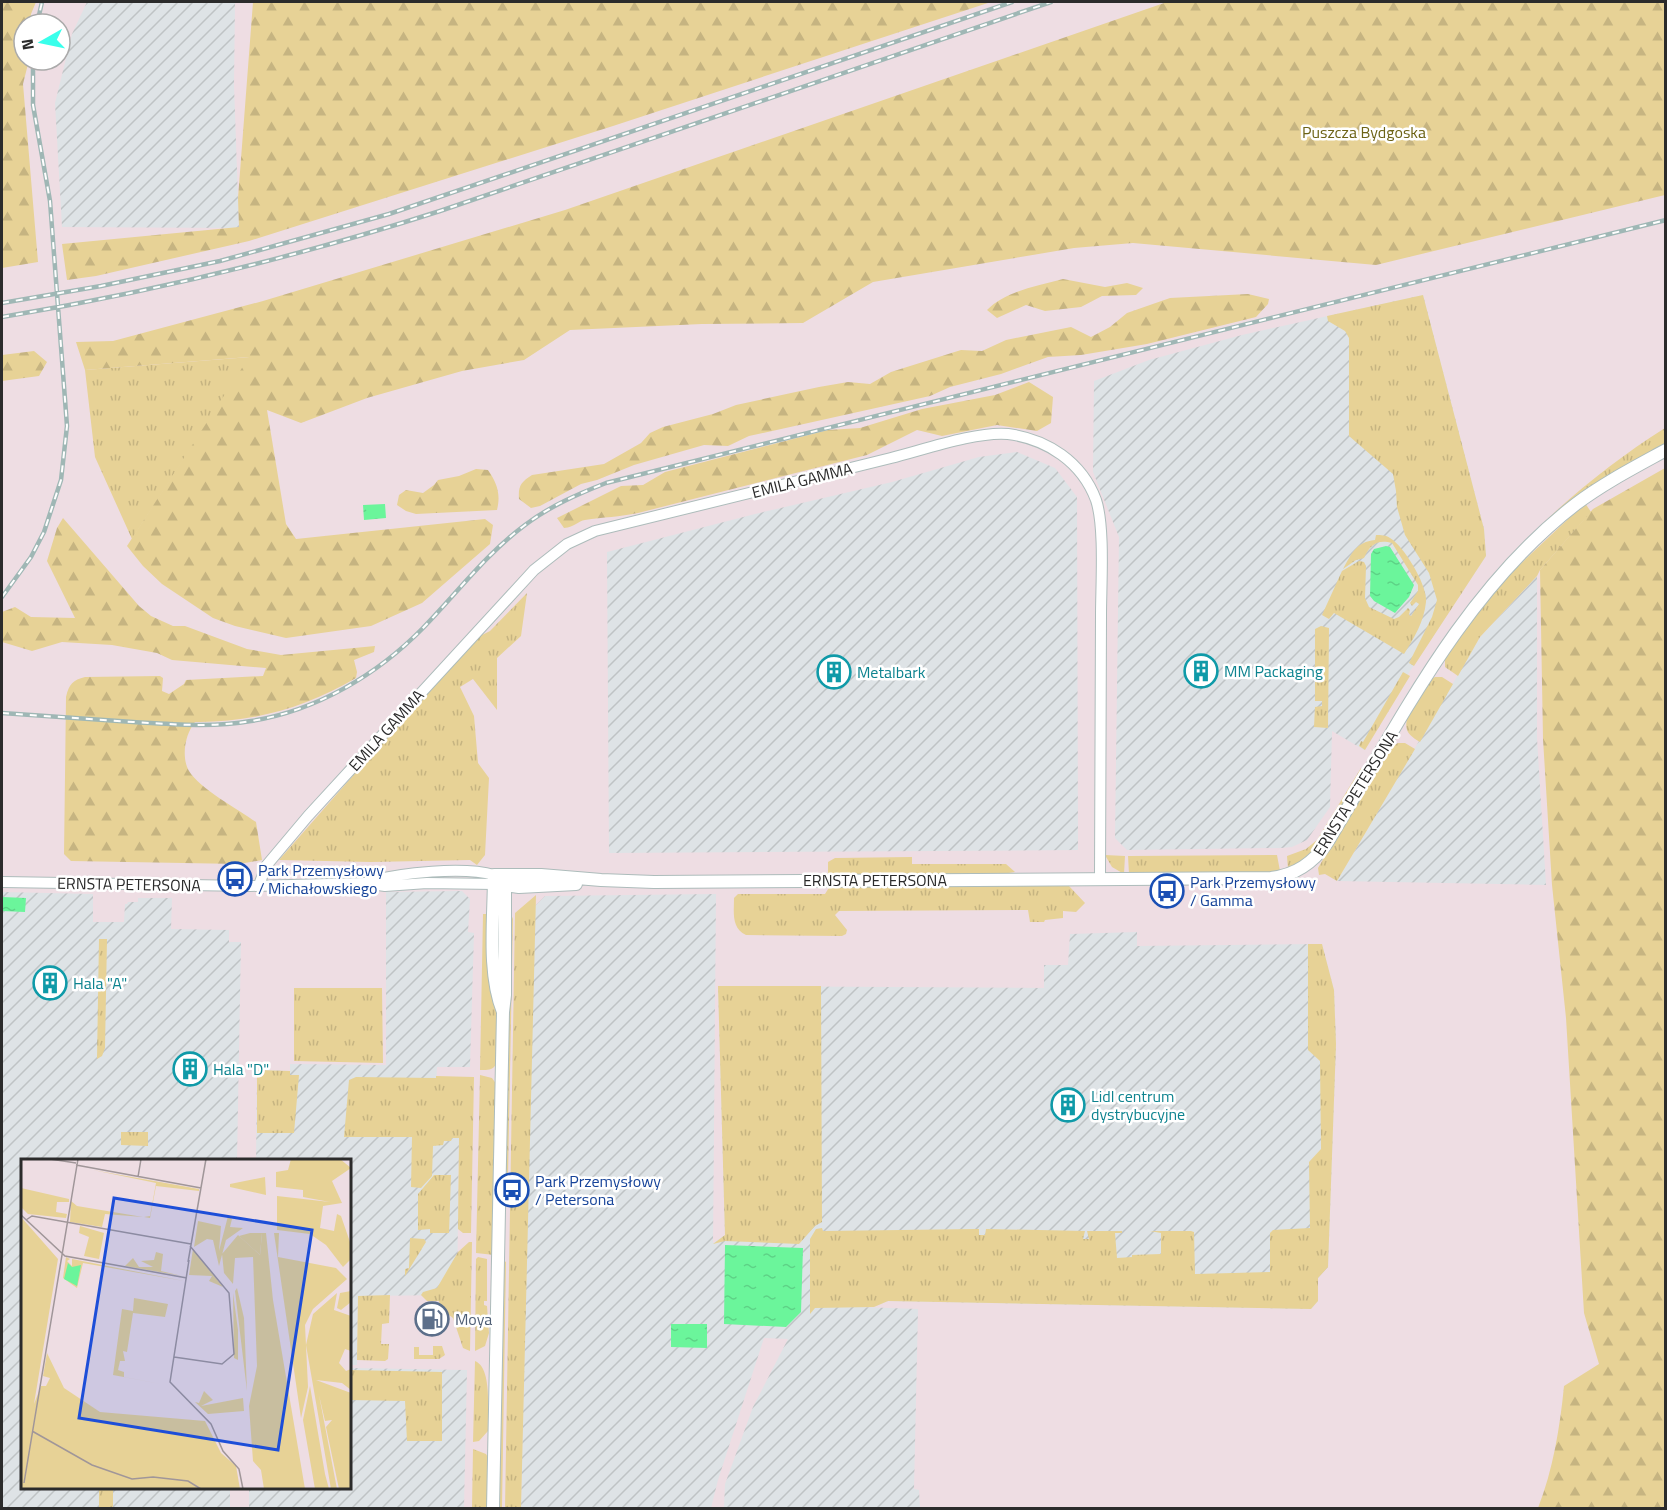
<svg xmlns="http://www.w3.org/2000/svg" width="1667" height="1510" viewBox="0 0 1667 1510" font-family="'Titillium Web',sans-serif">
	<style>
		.industrial { fill: url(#industrial-furrows) }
		.grass { fill: url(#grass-tufts) }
		.forest { fill: url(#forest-firs) }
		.water { fill: url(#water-ripples) }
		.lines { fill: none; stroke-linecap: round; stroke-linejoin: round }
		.minor-casing { stroke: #adbcbb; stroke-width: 12 }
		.tertiary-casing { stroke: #adbcbb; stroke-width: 14 }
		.minor { stroke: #fff; stroke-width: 10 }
		.tertiary { stroke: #fff; stroke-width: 12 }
		.rail-casing { stroke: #9fb7b5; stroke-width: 4.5 }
		.rail { stroke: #fff; stroke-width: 2; stroke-dasharray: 7; stroke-linecap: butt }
		.labels { text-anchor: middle; stroke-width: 5; stroke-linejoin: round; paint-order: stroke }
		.park-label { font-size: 16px; fill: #6d6316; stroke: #fff }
		.street-label { font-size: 16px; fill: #2b2b2b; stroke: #fff }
		.culture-label { font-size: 16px; fill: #0d838f; stroke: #fff; text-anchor: start }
		.transit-label { font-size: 16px; fill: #164399; stroke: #fff; text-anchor: start }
		.service-label { font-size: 16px; fill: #4e5e75; stroke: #fff; text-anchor: start }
		.inset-road { fill: none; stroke: #a09699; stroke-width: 1.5 }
		.view { fill: #1d4ed8; fill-opacity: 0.15; stroke: #1d4ed8; stroke-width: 3 }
		.inset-edge { fill: none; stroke: #2b2b2b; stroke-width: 3 }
	</style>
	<defs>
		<pattern id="industrial-furrows" width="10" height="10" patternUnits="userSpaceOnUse" patternTransform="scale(1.5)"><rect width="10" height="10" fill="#dee3e6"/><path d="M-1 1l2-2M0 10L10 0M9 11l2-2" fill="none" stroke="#bfc3c5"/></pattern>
		<pattern id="grass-tufts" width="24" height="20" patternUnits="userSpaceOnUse" patternTransform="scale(1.5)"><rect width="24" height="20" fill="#e7d296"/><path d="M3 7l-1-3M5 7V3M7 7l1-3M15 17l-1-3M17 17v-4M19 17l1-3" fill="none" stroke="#c6b481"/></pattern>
		<pattern id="forest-firs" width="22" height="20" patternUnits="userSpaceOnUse" patternTransform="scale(1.5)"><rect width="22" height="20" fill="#e7d296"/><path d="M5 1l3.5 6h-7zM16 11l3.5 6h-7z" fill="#c6b481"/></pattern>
		<pattern id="water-ripples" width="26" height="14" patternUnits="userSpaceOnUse" patternTransform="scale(1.5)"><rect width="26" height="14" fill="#6bf59b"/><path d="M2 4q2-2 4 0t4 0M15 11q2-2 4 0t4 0" fill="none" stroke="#5dd286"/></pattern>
	</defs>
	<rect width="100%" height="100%" fill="#eedde3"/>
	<path class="industrial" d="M87,2H235L234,85L239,228L62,227L55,103L72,34Z
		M1423,295L1484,529L1486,556L1410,671L1364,750L1332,731L1330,807L1307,840L1292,847L1281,848L1127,850L1115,838L1119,537L1093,472L1094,381L1149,360L1242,335Z
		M1017,452L1055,468L1077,497L1078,850L609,853L607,552L755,514L892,482L979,457Z
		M1537,576V738L1546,885L1337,881L1480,637Z
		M462,891L470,899L468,932L474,933L470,1067H437L436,1089L459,1138L457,1295L358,1296L357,1365H350V1160H256L257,1070L290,1071V1064L386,1065V892Z
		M2,892L93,894V922H124L125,904H127L128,902H138V898H172L171,929L229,930V942H241L237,1160H22V1488H230V1508H2Z
		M716,894L713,1243L725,1235L718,986L1044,988V965H1068L1070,934L1137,932V946L1322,944L1334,990L1336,1044L1328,1267L1318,1278V1301L1311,1309L888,1301L874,1307H860L918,1309L914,1489L919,1490L920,1508H724L725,1484L753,1407L788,1339L764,1338L718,1480L711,1508H521L529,1117L531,910L545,896Z
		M350,1368L467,1370L464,1508H249V1488H350Z"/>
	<path class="grass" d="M1423,295L1484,529L1486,556L1414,666L1409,663L1432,617L1437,600L1429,573L1405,535L1397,507L1396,491L1393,474L1349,436V338L1345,331L1328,321L1327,316Z
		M250,357L132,539L95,457L85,370Z
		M1665,428V444L1603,480L1504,566L1503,563C1552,511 1605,466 1665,428Z
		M1585,503L1591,512L1540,570L1537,576L1480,637L1458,676L1445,667V656L1497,586Z
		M1376,535C1381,535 1386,535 1390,538C1404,546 1428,586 1426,602C1424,622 1414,638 1404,654L1334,613L1329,619L1322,615L1342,571L1359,561L1364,562L1366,566L1365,598L1369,607L1394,619L1399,617L1408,608L1410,610L1409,615L1411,616L1419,604L1416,602L1412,606L1410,603L1418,591V585L1392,543C1377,539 1370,545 1364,558L1356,560L1343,569C1352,553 1356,542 1375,540Z
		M527,593L521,636L497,658V710L473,679L460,687L474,716L478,763L489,778L485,855L477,865L470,860L371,862L279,860L472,640L490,631Z
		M1321,626L1329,628L1328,728L1314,727L1315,707L1322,706V701H1315V629Z
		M1403,672L1410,676L1365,750L1359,746L1361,741L1363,742Z
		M1435,677H1442L1453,684L1420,742C1410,736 1404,732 1407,719L1432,679Z
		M1398,743H1405L1415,749L1337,881L1325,874L1319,875L1318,868L1321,863L1387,750Z
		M1361,768L1362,772L1321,842L1305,860L1288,869L1287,856L1306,849L1317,840Z
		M1105,855L1125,856L1124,874L1112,867Z
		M1277,855L1280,871L1269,872L1129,874L1128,856Z
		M912,857V864H1006L1015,872L996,875L828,876V862L835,858Z
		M830,886H1069L1085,903L1076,912L1063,911V918L1045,920L1044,922H1030L1028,910L839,911L835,915L847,930L846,934L842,936L746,935C731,928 734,912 734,898L738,894H825Z
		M536,895L521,1508H505L515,913Z
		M483,914H491C491,928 490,943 491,957C492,977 503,1050 496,1064C493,1071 486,1070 480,1070Z
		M511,914L513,919L508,1176L505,1164Z
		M99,939H107L105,1048L102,1056L97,1059Z
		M1308,944H1322L1334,990L1336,1044L1328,1267L1318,1278V1301L1311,1309L888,1301L874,1307L815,1308L810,1314V1239L816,1229L822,1228L823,1231L979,1229V1235H985L986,1229L1085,1231L1083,1239H1089L1087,1231H1122V1233H1115L1117,1258L1132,1257V1255L1161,1254V1233L1150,1231H1191L1194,1232L1195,1274L1270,1272V1233L1273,1230L1310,1228L1309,1162L1321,1149L1320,1061L1308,1050Z
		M718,986H821L822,1222L815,1226L799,1244L725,1241L713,1244L725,1235Z
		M294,988H382L383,1063L294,1061Z
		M257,1070L290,1071V1075H299L294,1133H257Z
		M480,1075L492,1078L497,1085L494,1255L476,1253Z
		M436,1076L474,1077L471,1233H463L458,1229L459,1138H452L451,1141H444L443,1145L433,1146L432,1176L421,1188L411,1187L412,1137H344L349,1080L356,1077L436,1078Z
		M121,1132H148V1146L121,1145Z
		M434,1175H451L449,1233H430V1229L418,1230V1194Z
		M410,1238L424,1239L426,1242L405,1276V1269L409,1268Z
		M469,1242H472L470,1351L463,1348L453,1318L440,1308L439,1301H427L421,1295L423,1292L437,1288L458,1252Z
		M478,1257L487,1259V1301H484V1305L487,1306L489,1333L485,1346L475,1351L476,1259Z
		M503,1260L506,1262L502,1508H498Z
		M390,1295L389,1323L382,1324L381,1344H389L388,1359L385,1361L357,1360L358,1296Z
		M433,1346H442L445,1355L439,1359H414V1347H419V1355H433Z
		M475,1361C493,1368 487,1414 488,1431L479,1441L473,1442Z
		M350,1370L442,1372V1441H407L405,1401L350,1400Z
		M473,1449L486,1454L490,1461L489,1508H472Z
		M99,1488H113V1508H99Z"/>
	<path class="forest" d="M2,2H36L31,14L30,24H24V60H29L23,84L38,262L2,268Z
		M253,2H991L613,126L249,241L96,276L67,280L62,244L239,227L238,198Z
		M1167,2H1665V195L1376,265L1133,243L1074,248L873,282L803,323L702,324L570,330L524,360L462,371L367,398L301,423L267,410L286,524L296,539L485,519L493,525L490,544L422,603L371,626L286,638L235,626L213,618L162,584L143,566L127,546L249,357L85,370L76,342L113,341L263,301L565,210Z
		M1063,279L1105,287L1127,283L1143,288L1136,295L1102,296L1081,307L1045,311L1026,305L997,318L987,310C1006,291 1037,286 1063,279Z
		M1248,294L1269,299L1268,304L1256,317L1147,344L1081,355L1048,357L1001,374L950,387L930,396L749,436L728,446L704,445L634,465L597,480L581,484L540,506L531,508L519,499C518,486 521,482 532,475L604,464L641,443L650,433L663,427L713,414L736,405L819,387L848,382L870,384L891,372L961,350L982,351L1006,340L1071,327L1091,337L1110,327L1127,313L1170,298Z
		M34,351L47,362L39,376L2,381V355Z
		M1029,382L1053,397L1051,423L1037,431L997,425L942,436L917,430L867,455L638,513C620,517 603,517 585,520C578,521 575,527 564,528L557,518L621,486L643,485L665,472L828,430L860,428L922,409L995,395Z
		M1665,468V1508H1538C1553,1470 1560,1427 1564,1386L1599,1364L1584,1313L1566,1018L1552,885L1543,739L1540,570L1593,509Z
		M476,469L488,470C497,483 501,494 497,510L416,514L406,511L397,505L399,495L406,490L423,493L434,485L438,480L459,476Z
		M63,518L139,606L151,616L173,626H185L247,649L281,655L375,646L374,652L354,660L357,672L356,678C307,707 252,723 195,722C185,734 181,757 189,771C199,788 239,810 256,822L262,860L239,864L71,861L64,854L66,697C69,684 73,680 85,677L160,676L163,678L162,691L169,694L184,684L186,680L263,676L266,668L172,660L157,653L112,645L62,642L32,651L2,642V612L15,607L31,617L75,618L47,561L57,528Z"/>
	<path class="water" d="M385,504L386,518L364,520L363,505Z
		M1386,546L1390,547L1414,585L1409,597L1395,613L1374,601L1370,596L1371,554L1374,549Z
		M2,897L26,898L25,912L2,911Z
		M725,1245L803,1248L801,1312L786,1327L724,1324Z
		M671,1324H707V1348L671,1347Z"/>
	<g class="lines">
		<defs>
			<path id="minor" d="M370,881C401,873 463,866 494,875
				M2,882L250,886L365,883L385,886L427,883L494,884
				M259,885L266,866L308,816L534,570L567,544L595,531C693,506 792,482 891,458C923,450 977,431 1008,434C1047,439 1082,462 1096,500C1105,527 1101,585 1101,615C1101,703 1100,791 1100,879"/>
			<path id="tertiary" d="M498,884L519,887L576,884
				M503,1012C487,972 494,918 494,875H541L601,880L654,882L1271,878C1296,875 1313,863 1327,843C1399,723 1463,591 1576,504C1604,483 1635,467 1666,450
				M493,1508L503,1012L505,995V875"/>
		</defs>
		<use href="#minor" class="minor-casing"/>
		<use href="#tertiary" class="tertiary-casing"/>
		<use href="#minor" class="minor"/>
		<use href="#tertiary" class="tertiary"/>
		<defs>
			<path id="rail" d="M37,24L42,2
				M2,303L101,286L220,261L389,214L1012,2
				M2,317C152,292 294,258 440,211L1051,2
				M2,597L31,557L44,532L61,480L67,426L50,201L33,105V60
				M2,713C45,716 89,719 133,722C172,724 211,728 251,721C316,711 377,675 423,628C457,593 486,554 525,525C550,506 578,494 606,483L1666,220"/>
		</defs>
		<use href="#rail" class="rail-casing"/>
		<use href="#rail" class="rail"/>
	</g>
	<defs>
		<symbol id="building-ring" viewBox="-11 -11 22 22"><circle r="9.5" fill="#fff" stroke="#0f9aa8" stroke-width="1.5"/><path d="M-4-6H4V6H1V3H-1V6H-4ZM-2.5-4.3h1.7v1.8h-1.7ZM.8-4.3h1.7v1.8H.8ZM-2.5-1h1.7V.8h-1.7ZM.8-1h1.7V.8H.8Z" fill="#0f9aa8"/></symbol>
		<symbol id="bus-ring" viewBox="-11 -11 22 22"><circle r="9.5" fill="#fff" stroke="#1a4fb4" stroke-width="1.5"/><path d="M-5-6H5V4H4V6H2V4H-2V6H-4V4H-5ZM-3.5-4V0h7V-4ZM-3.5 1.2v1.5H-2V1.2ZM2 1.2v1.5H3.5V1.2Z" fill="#1a4fb4"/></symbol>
		<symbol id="fuel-ring" viewBox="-11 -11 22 22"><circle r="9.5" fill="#fff" stroke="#5c6f8a" stroke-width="1.5"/><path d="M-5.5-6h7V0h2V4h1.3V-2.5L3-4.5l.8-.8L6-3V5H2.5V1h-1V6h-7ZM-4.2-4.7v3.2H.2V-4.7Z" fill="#5c6f8a"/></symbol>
	</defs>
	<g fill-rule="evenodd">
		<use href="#building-ring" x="1182" y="652" width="38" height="38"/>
		<use href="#building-ring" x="815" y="653" width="38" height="38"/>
		<use href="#bus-ring" x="216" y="860" width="38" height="38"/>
		<use href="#bus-ring" x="1148" y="872" width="38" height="38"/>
		<use href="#building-ring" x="31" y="964" width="38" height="38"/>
		<use href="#building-ring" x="171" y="1050" width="38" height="38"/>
		<use href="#building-ring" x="1049" y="1086" width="38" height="38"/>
		<use href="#bus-ring" x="493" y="1171" width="38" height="38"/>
		<use href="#fuel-ring" x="413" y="1300" width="38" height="38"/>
	</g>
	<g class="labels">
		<g class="park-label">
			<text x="1364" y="138">Puszcza Bydgoska</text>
		</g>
		<g class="street-label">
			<text transform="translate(802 480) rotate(-14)" y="6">EMILA GAMMA</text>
			<text transform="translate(386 730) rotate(-48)" y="6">EMILA GAMMA</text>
			<text transform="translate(1355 793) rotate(-58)" y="6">ERNSTA PETERSONA</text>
			<text x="875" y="886">ERNSTA PETERSONA</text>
			<text transform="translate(129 884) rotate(1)" y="6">ERNSTA PETERSONA</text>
		</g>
		<g class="culture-label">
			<text x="1224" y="677">MM Packaging</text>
			<text x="857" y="678">Metalbark</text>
			<text x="73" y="989">Hala "A"</text>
			<text x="213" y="1075">Hala "D"</text>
			<text x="1091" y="1102">Lidl centrum<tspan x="1091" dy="18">dystrybucyjne</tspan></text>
		</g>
		<g class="transit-label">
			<text x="258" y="876">Park Przemysłowy<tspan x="258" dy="18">/ Michałowskiego</tspan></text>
			<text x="1190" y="888">Park Przemysłowy<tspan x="1190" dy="18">/ Gamma</tspan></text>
			<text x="535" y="1187">Park Przemysłowy<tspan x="535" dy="18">/ Petersona</tspan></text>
		</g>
		<g class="service-label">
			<text x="455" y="1325">Moya</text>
		</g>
	</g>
	<g transform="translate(21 1159)">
		<rect width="330" height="330" fill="#eedde3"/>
		<path d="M72,11L178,30V32L135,27L129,59L123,58L129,57L135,24ZM0,29L48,40V43H36L35,53L46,55L45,59L7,55L0,48ZM50,42L56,47L122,58L84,55L81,68L49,63ZM59,67L83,74L78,100L63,97L68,78L58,74ZM229,74H241L239,96L218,77ZM172,90L202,128L188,122L191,117L168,116ZM135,93L142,95L140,112L161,117L104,107L112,99L118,108H132L120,102L133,101ZM45,98L49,100L46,102L51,107V100L163,122L62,104L56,129L42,119ZM113,139L147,145L144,158L112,154L106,193L102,192L104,202H99L97,211L103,213V218L140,225L92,216L101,150L112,152ZM183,232L192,241L180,247L222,239L223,252L187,255L174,243L178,244Z" fill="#e7d296"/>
		<path d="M270,0H319L330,9L311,22L321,44L302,47L299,69L313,72L316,55L320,57L330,86V100L322,108L305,86L289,75L256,71V37L309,43L282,38V31L255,28V13L267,11ZM244,18L245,36L209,28V25ZM207,57L211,60L209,68L222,69L205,81L198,107L192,81L186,80L173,88L177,62L200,67L198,92ZM0,58L37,100L13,245L20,227H25L29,219L22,217L26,194L43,229L79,253L184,262L200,294L215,307L219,330H181L168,322L179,330H0ZM241,74H245L252,141L284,330H243L240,311L232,302L228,247L236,207L232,98L214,99L212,125L203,114L201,95L217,76L239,96ZM253,74H258L257,98L315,109L326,120L292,150L284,166L287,228L280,259ZM216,129L223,159L226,232L214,132ZM330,132V143L320,151L316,149L319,134ZM212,134L217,171V201L213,199ZM316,134L313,151L330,157V192L324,190L318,204L325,212L330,210V231L321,224L295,221L330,234V330H318L305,268L311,261L304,262L298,236L316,330H310L285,186L292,155ZM289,227L304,315L308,330H294L282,261Z" fill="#e7d296"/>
		<path d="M47,104L51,108L60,106L56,127L43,120Z" fill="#6bf59b"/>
		<path class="inset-road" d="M29,0L55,4M55,6L180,29M117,18L120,0M0,56L44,97L166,119M5,61L11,57L170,85M168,101L149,223L190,265L202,292L218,310L222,330M167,103L185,0M153,198L201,205L213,195L208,134L169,87M11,272L71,306L111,320L132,318L167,322L180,330M3,324L57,0"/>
		<path class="view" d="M93,39L291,71L257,291L58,259Z"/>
		<rect width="330" height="330" class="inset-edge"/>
	</g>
	<rect width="1667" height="1510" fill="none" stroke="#2b2b2b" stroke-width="6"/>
	<g transform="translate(42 42) rotate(261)"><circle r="28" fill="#ffffff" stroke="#aaaaaa" stroke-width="1.5"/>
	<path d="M0-4.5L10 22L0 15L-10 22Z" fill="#39ffeb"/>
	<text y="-9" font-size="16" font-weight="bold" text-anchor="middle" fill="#2b2b2b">N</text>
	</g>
</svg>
